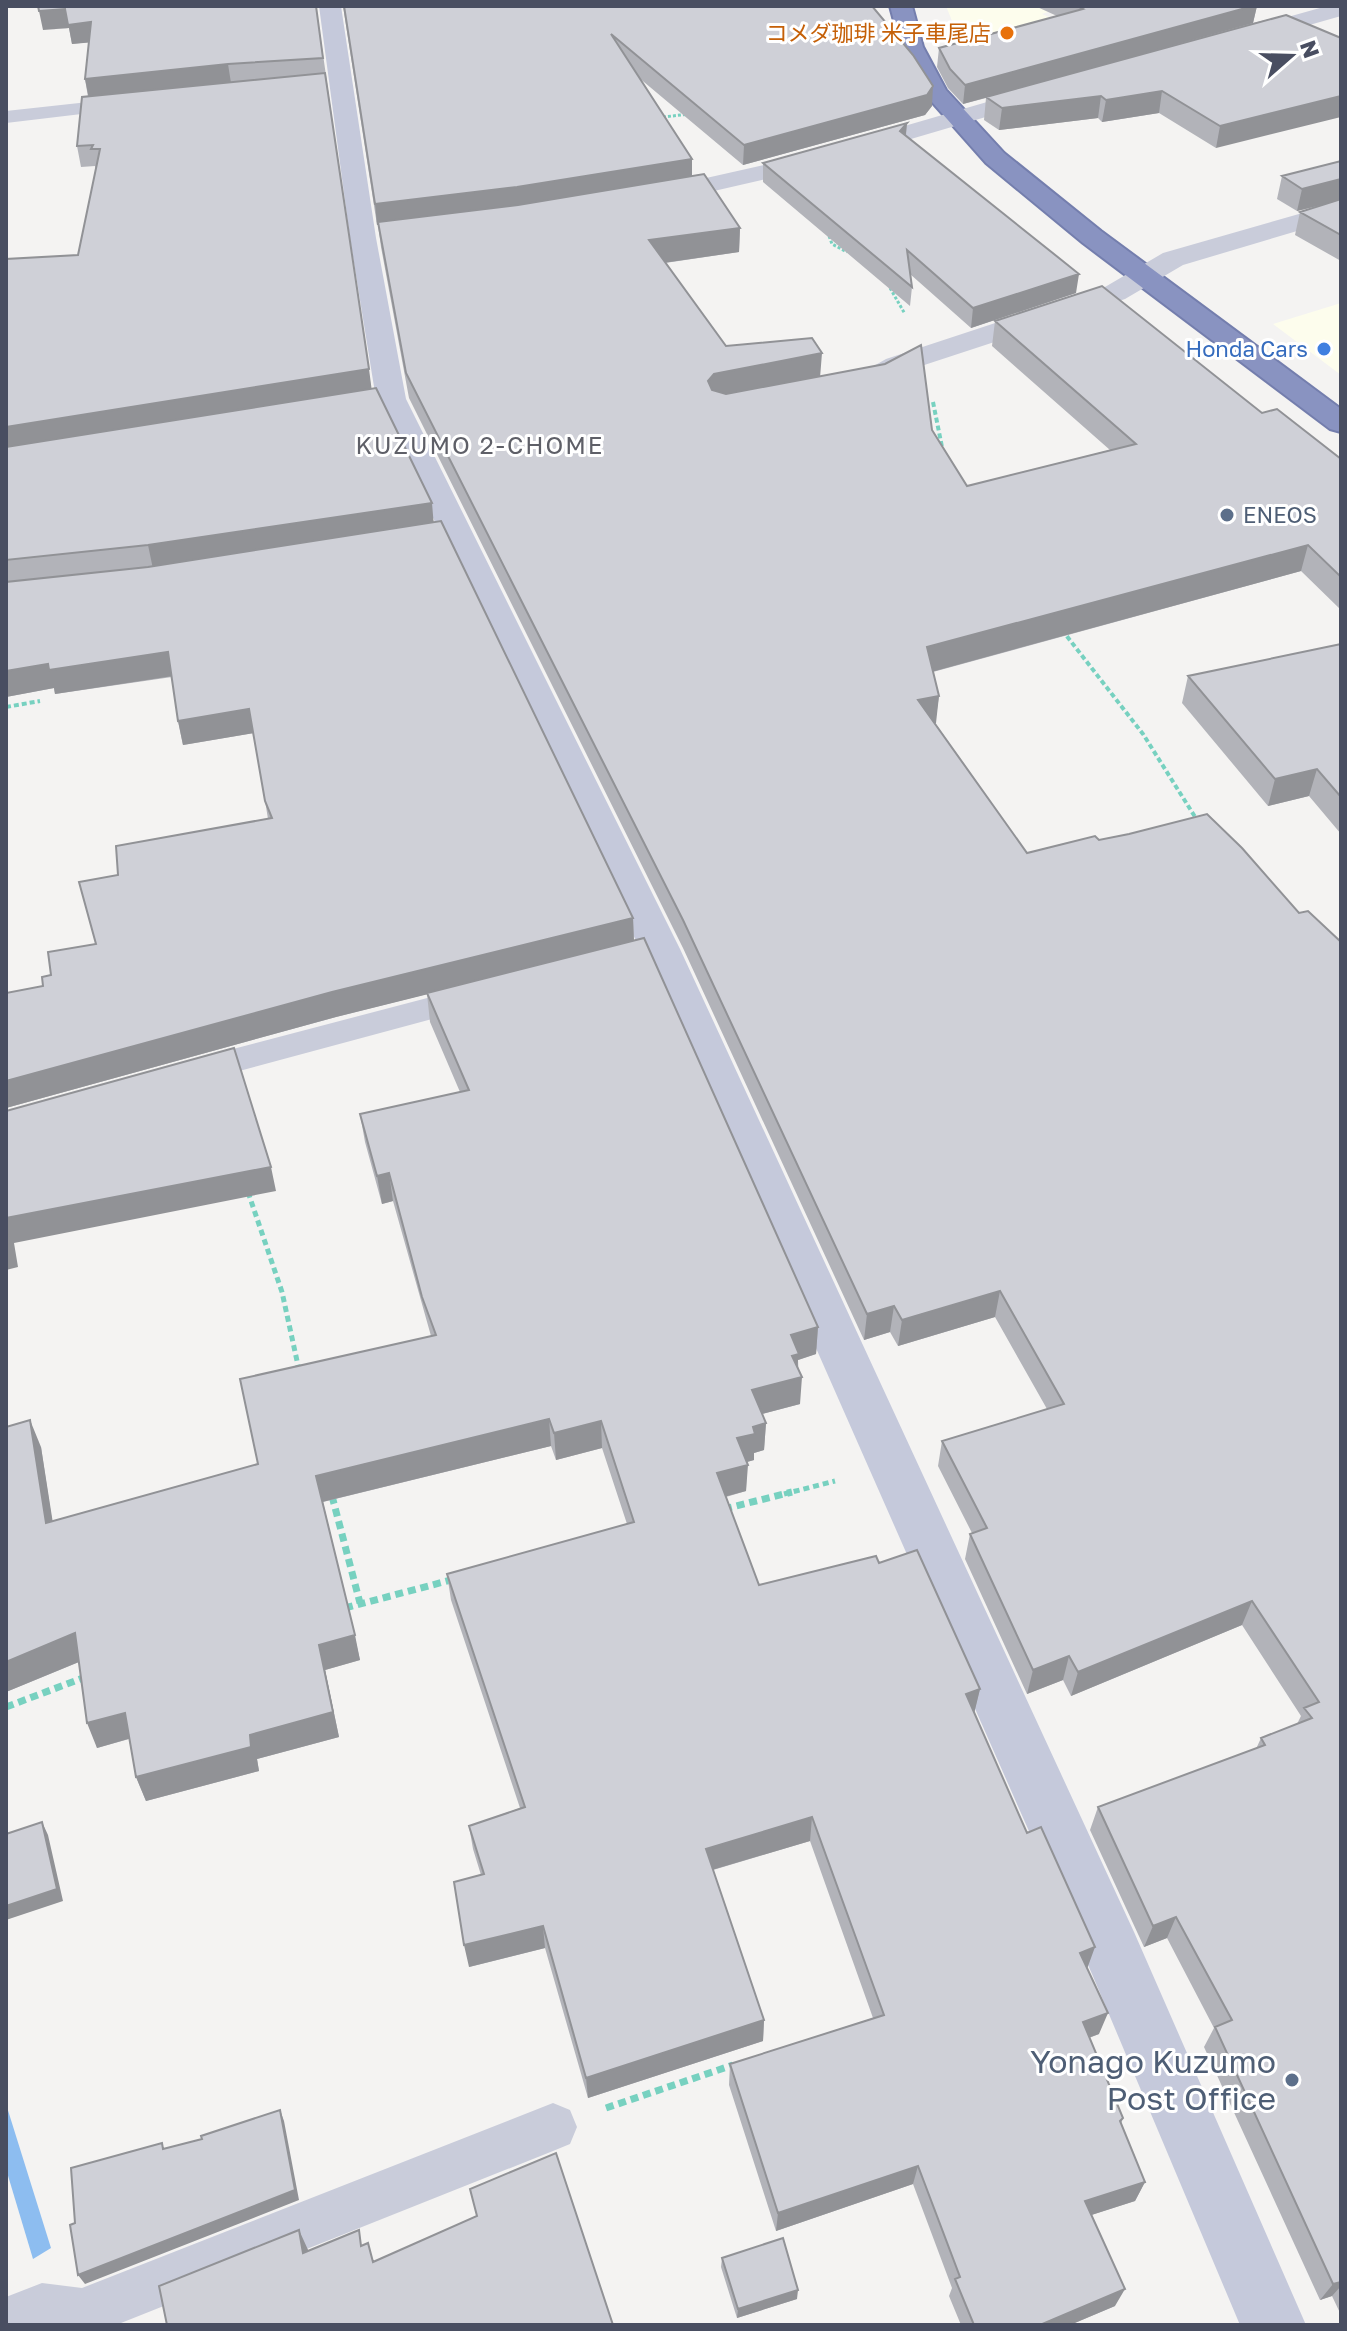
<svg xmlns="http://www.w3.org/2000/svg" width="1347" height="2331" viewBox="0 0 1347 2331" font-family="'Golos Text','Noto Sans JP',sans-serif">
	<style>
		.commercial { fill: #fdfded }
		.water { fill: #8dbdf0 }
		.lines { fill: none; stroke-linecap: round; stroke-linejoin: round }
		.highway-casing { stroke: #747ead; stroke-width: 4 }
		.path-far3 { stroke: #77d1c0; stroke-width: 3; stroke-dasharray: 3 2; stroke-linecap: butt }
		.path-far2 { stroke: #77d1c0; stroke-width: 4; stroke-dasharray: 5 3; stroke-linecap: butt }
		.path-far1 { stroke: #77d1c0; stroke-width: 5; stroke-dasharray: 6 4; stroke-linecap: butt }
		.path { stroke: #77d1c0; stroke-width: 7; stroke-dasharray: 8 5; stroke-linecap: butt }
		.lane { fill: #c9ccda; fill-rule: evenodd }
		.street { fill: #c9ccda; fill-rule: evenodd }
		.secondary { fill: #c5c9db; fill-rule: evenodd }
		.highway { fill: #8993c1; fill-rule: evenodd }
		.wall { fill: #b2b3b9 }
		.shaded-wall { fill: #919296 }
		.building { fill: #cfd0d7; stroke: #919296; stroke-width: 2 }
		.food-dot { fill: #e8710a; stroke: #fff; stroke-width: 3 }
		.shop-dot { fill: #3f7fe0; stroke: #fff; stroke-width: 3 }
		.service-dot { fill: #5c6f8a; stroke: #fff; stroke-width: 3 }
		.labels { text-anchor: middle; stroke-width: 6; stroke-linejoin: round; paint-order: stroke }
		.far-food-label { font-size: 22px; fill: #c56008; stroke: #fff; text-anchor: end }
		.far-shop-label { font-size: 22px; fill: #366cbe; stroke: #fff; text-anchor: end }
		.far-service-label { font-size: 22px; fill: #4e5e75; stroke: #fff; text-anchor: start }
		.far-neighbourhood-label { font-size: 24px; letter-spacing: 2px; fill: #5e5f67; stroke: #fff }
		.near-service-label { font-size: 32px; fill: #4e5e75; stroke: #fff; text-anchor: end }
	</style>
	<rect width="100%" height="100%" fill="#f4f3f2"/>
	<path class="commercial" d="M946,6H1066L1042,14L1074,28L967,58Z
		M1341,303V375L1273,324Z"/>
	<path class="water" d="M6,2104L51,2248L33,2259L6,2169Z"/>
	<g class="lines">
		<defs>
			<path id="highway" d="M890,6H912L923,47L946,90L1004,153L1101,231L1341,409V432L1330,429L1083,243L986,163L924,93L901,47Z"/>
		</defs>
		<use href="#highway" class="highway-casing"/>
		<path class="path-far3" d="M663,117L690,114
			M829,236L832,244L847,252
			M890,288L905,314"/>
		<path class="path-far2" d="M933,402L942,447
			M1062,630L1143,734L1197,820
			M6,707L40,701"/>
		<path class="path-far1" d="M248,1192L282,1292L299,1370
			M784,1494L835,1481"/>
		<path class="path" d="M332,1496L360,1603
			M724,1509L792,1492
			M345,1608L451,1580
			M6,1707L88,1676
			M606,2108L733,2065"/>
		<path class="lane" d="M125,98L134,104L132,108L6,123V111Z
			M473,986L484,989L489,997L484,1005L191,1084L179,1080L175,1072L179,1064L191,1060Z
			M553,2103L570,2110L577,2127L570,2144L553,2151L116,2325H6V2297L42,2283L82,2288Z"/>
		<path class="street" d="M1327,6H1341V16L1243,44L1235,42L1232,37L1235,32Z
			M1042,86L1050,88L1054,93L1050,98L809,169L653,205L644,202L640,197L644,192L791,159Z
			M1341,202V218L1183,265L1125,299L906,371C890,380 877,392 858,387L853,381L858,375L886,359L1105,287L1163,253Z"/>
		<path class="secondary" d="M319,6H341L376,238L406,399L680,949L1134,1932L1306,2325H1240L1092,1974L640,949L376,399L350,238Z"/>
		<use href="#highway" class="highway"/>
	</g>
	<path class="wall" d="M316,6L371,388L434,522L633,918L634,940L818,1327L816,1354L798,1360L800,1404L762,1414L766,1423L764,1450L754,1453V1460L747,1462L746,1491L726,1497L759,1585L879,1563L980,1689L974,1713L1087,1968L1099,2034L1089,2038L1123,2118L1121,2124L1145,2182L1135,2201L1091,2215L1115,2306L1070,2325H961L949,2296L952,2288L913,2184L776,2231L729,2085L730,2064L873,2018L810,1841L713,1870L764,2020L763,2041L588,2098L545,1948L469,1967L481,1875L473,1849L469,1826L520,1808L451,1600L447,1574L627,1524L602,1448L556,1460L551,1446L323,1502L360,1660L325,1670L339,1737L257,1759L259,1771L146,1801L136,1777L129,1739L97,1748L79,1662L6,1692L41,1447L52,1521L258,1464L431,1336L393,1201L382,1204L365,1142L360,1114L460,1092L430,1022L427,994L336,1017L6,1108V993L43,986L51,975L96,944L118,875L268,819L254,733L183,745L178,721L172,677L55,694L54,688L6,697V259L78,255L96,170L95,166L81,167L77,146L88,97L85,79L89,42L72,44L69,28L43,30Z
		M343,6H872L932,106L925,115L743,165L638,77L692,176L740,228L739,252L665,263L726,346L820,376L932,430L967,486L1110,450L992,346L995,321L1262,413L1341,459V610L1301,571L933,672L939,696L935,723L1027,853L1099,840L1299,913L1341,942V2315L1332,2296L1320,2300L1204,2047L1214,2028L1167,1938L1144,1947L1090,1830L1098,1807L1256,1749L1261,1738L1297,1724L1301,1716L1242,1625L1071,1696L1063,1680L1027,1694L965,1559L970,1534L972,1533L938,1466L942,1441L1047,1409L995,1317L898,1346L890,1332L864,1340L683,948L409,398L381,247L378,225H377Z
		M1035,6H1257L1253,23L1286,15L1216,148L1159,113L1102,122L1098,118L999,130L984,120L986,98L963,104L948,88L937,67L939,48L1057,16Z
		M907,123L906,136L1076,293L971,328L910,274L912,287L910,306L763,182V163Z
		M1341,161V261L1295,235L1300,212L1327,204L1297,211L1277,199L1282,176Z
		M1341,644V834L1309,796L1268,806L1182,703L1188,676Z
		M722,2258L797,2299L737,2318L721,2267Z"/>
	<path class="shaded-wall" d="M1253,6H1257L1253,23L963,104L965,85Z
		M65,9L91,22L95,42L72,44L69,28L43,30L39,11Z
		M228,64L231,83L89,99L85,79Z
		M933,86L932,106L925,115L743,165L744,145Z
		M1162,91L1159,113L1102,122L1106,100Z
		M1101,96L1098,118L999,130L1002,108Z
		M1341,96V117L1216,148L1220,126Z
		M907,123L905,142L900,131Z
		M692,159V179L519,207L377,225L375,204Z
		M1341,179V200L1297,211L1302,189Z
		M740,228L739,252L649,265V240Z
		M1079,274L1076,293L971,328L973,308Z
		M822,353L820,378L713,399L708,381L714,374Z
		M369,369L372,392L6,451V427Z
		M432,503L434,527L153,569L148,545Z
		M1308,545L1301,571L924,674L927,647Z
		M168,652L173,676L55,694L54,688L6,697V671L48,664Z
		M939,696L936,723L915,727L918,700Z
		M249,709L254,733L183,745L178,721Z
		M1317,769L1309,796L1268,806L1275,779Z
		M633,918L634,943L336,1017L6,1108V1081L332,992Z
		M271,1167L276,1191L14,1243L18,1267L6,1270V1218Z
		M389,1173L393,1201L382,1204L377,1176Z
		M1000,1291L995,1317L898,1346L902,1320Z
		M894,1306L890,1332L864,1340L867,1314Z
		M818,1327L816,1354L798,1360L797,1378L802,1377L800,1404L750,1417L752,1390L791,1335Z
		M549,1419L551,1446L322,1502L316,1476Z
		M30,1420L41,1447L57,1549L46,1523Z
		M601,1421L602,1448L556,1460L554,1433Z
		M766,1423L764,1450L754,1453V1460L736,1465L737,1438L753,1427Z
		M748,1465L746,1491L716,1499L717,1473Z
		M1252,1601L1242,1625L1071,1696L1078,1672Z
		M75,1633L86,1659L6,1692V1662Z
		M355,1635L360,1660L325,1670L339,1737L257,1759L259,1771L146,1801L136,1777L250,1735L319,1645Z
		M1069,1656L1063,1680L1027,1694L1033,1670Z
		M980,1689L974,1714L966,1694Z
		M125,1713L135,1737L97,1748L87,1723Z
		M812,1817L810,1841L705,1872L706,1849Z
		M42,1822L48,1835L63,1901L6,1920V1906Z
		M1176,1917L1167,1938L1144,1947L1153,1926Z
		M543,1926L545,1948L469,1967L464,1945Z
		M1095,1947L1087,1969L1080,1953Z
		M1108,2013L1099,2034L1074,2043L1083,2022Z
		M764,2020L763,2041L588,2098L586,2078Z
		M280,2110L284,2121L299,2200L85,2284L78,2275Z
		M918,2166L913,2184L776,2231L778,2213Z
		M1145,2182L1135,2201L1076,2220L1085,2201Z
		M299,2230L309,2252L303,2253Z
		M1341,2282V2286L1332,2296L1320,2300L1333,2284Z
		M1125,2289L1115,2306L1070,2325H1040Z
		M798,2290L797,2299L737,2318L738,2309Z"/>
	<path class="building" d="M38,6H316L323,58L228,64L85,79L91,22L68,25L65,9L39,11Z
		M344,6H872L913,55L933,86L927,95L744,145L611,34L692,159L517,187L375,204Z
		M1077,6H1253L965,85L950,69L939,48L1083,9Z
		M1286,15L1341,38V96L1220,126L1162,91L1106,100L1101,96L1002,108L986,97Z
		M325,73L369,369L6,427V259L78,255L100,149H91L93,145L77,146L82,97Z
		M907,123L900,131L1079,274L973,308L907,250L912,287L763,163Z
		M1341,161V179L1302,189L1282,176Z
		M704,174L740,228L649,240L726,346L812,338L822,353L714,374L708,381L712,390L726,394L885,364L921,345L932,430L967,486L1136,444L995,321L1102,286L1262,413L1277,409L1341,459V577L1308,545L927,647L939,696L918,700L1027,853L1095,836L1099,840L1129,834L1207,814L1242,848L1299,913L1308,911L1341,942V2282L1333,2284L1215,2027L1232,2020L1176,1917L1153,1926L1098,1807L1265,1745L1261,1738L1312,1718L1304,1708L1319,1702L1252,1601L1078,1672L1069,1656L1033,1670L970,1534L987,1528L942,1441L1064,1404L1000,1291L902,1320L894,1306L867,1314L683,920L406,373L378,222L518,205Z
		M1341,199V235L1300,212Z
		M376,388L432,503L148,545L6,560V447Z
		M441,521L633,918L332,992L6,1081V993L43,986L42,977L51,975L48,952L96,944L79,882L118,875L116,846L272,818L265,801L249,709L178,721L168,652L49,670L48,664L6,671V582L148,567Z
		M1341,644V797L1317,769L1275,779L1188,676Z
		M644,938L818,1327L791,1335L799,1354L792,1356L802,1377L752,1390L766,1423L753,1427L755,1434L737,1438L748,1465L717,1473L759,1585L876,1556L879,1563L917,1550L980,1689L966,1694L1027,1833L1041,1827L1095,1947L1080,1953L1108,2013L1083,2022L1123,2118L1120,2121L1145,2182L1085,2201L1125,2289L1040,2325H974L955,2279L960,2277L918,2166L778,2213L730,2064L884,2015L812,1817L706,1849L764,2020L586,2078L543,1926L464,1945L454,1882L484,1874L469,1826L525,1807L447,1574L634,1522L601,1421L554,1433L549,1419L316,1476L355,1635L319,1645L333,1712L250,1735L251,1747L136,1777L125,1713L87,1723L75,1633L6,1662V1427L30,1420L46,1523L258,1464L240,1379L436,1335L422,1297L389,1173L377,1176L360,1114L469,1090L427,993Z
		M234,1048L271,1167L6,1218V1111Z
		M6,1222L9,1243L6,1244Z
		M42,1822L57,1889L6,1906V1834Z
		M280,2110L295,2190L78,2275L70,2225L75,2223L71,2168L162,2143L163,2149L202,2139L201,2136Z
		M556,2153L613,2325H167L159,2286L299,2230L303,2253L359,2230L361,2246L368,2243L373,2262L477,2216L470,2189Z
		M783,2238L798,2290L738,2309L722,2258Z"/>
	<circle class="food-dot" cx="1007" cy="33" r="8"/>
	<circle class="shop-dot" cx="1324" cy="349" r="8"/>
	<g class="service-dot">
		<circle cx="1227" cy="515" r="8"/>
		<circle cx="1292" cy="2080" r="8"/>
	</g>
	<g class="labels">
		<g class="far-food-label">
			<text x="991" y="41">コメダ珈琲 米子車尾店</text>
		</g>
		<g class="far-shop-label">
			<text x="1308" y="357">Honda Cars</text>
		</g>
		<g class="far-service-label">
			<text x="1243" y="523">ENEOS</text>
		</g>
		<g class="far-neighbourhood-label">
			<text x="480" y="454">KUZUMO 2-CHOME</text>
		</g>
		<g class="near-service-label">
			<text x="1276" y="2073">Yonago Kuzumo<tspan x="1276" dy="37">Post Office</tspan></text>
		</g>
	</g>
	<rect width="1347" height="2331" fill="none" stroke="#494e61" stroke-width="16"/>
	<g transform="translate(1291 56) rotate(70)" stroke="#ffffff" stroke-width="6" paint-order="stroke">
	<path d="M0-6L14 30L0 20L-14 30Z" fill="#494e61"/>
	<text y="-12" font-size="22" font-weight="bold" text-anchor="middle" fill="#494e61">N</text>
	</g>
</svg>
